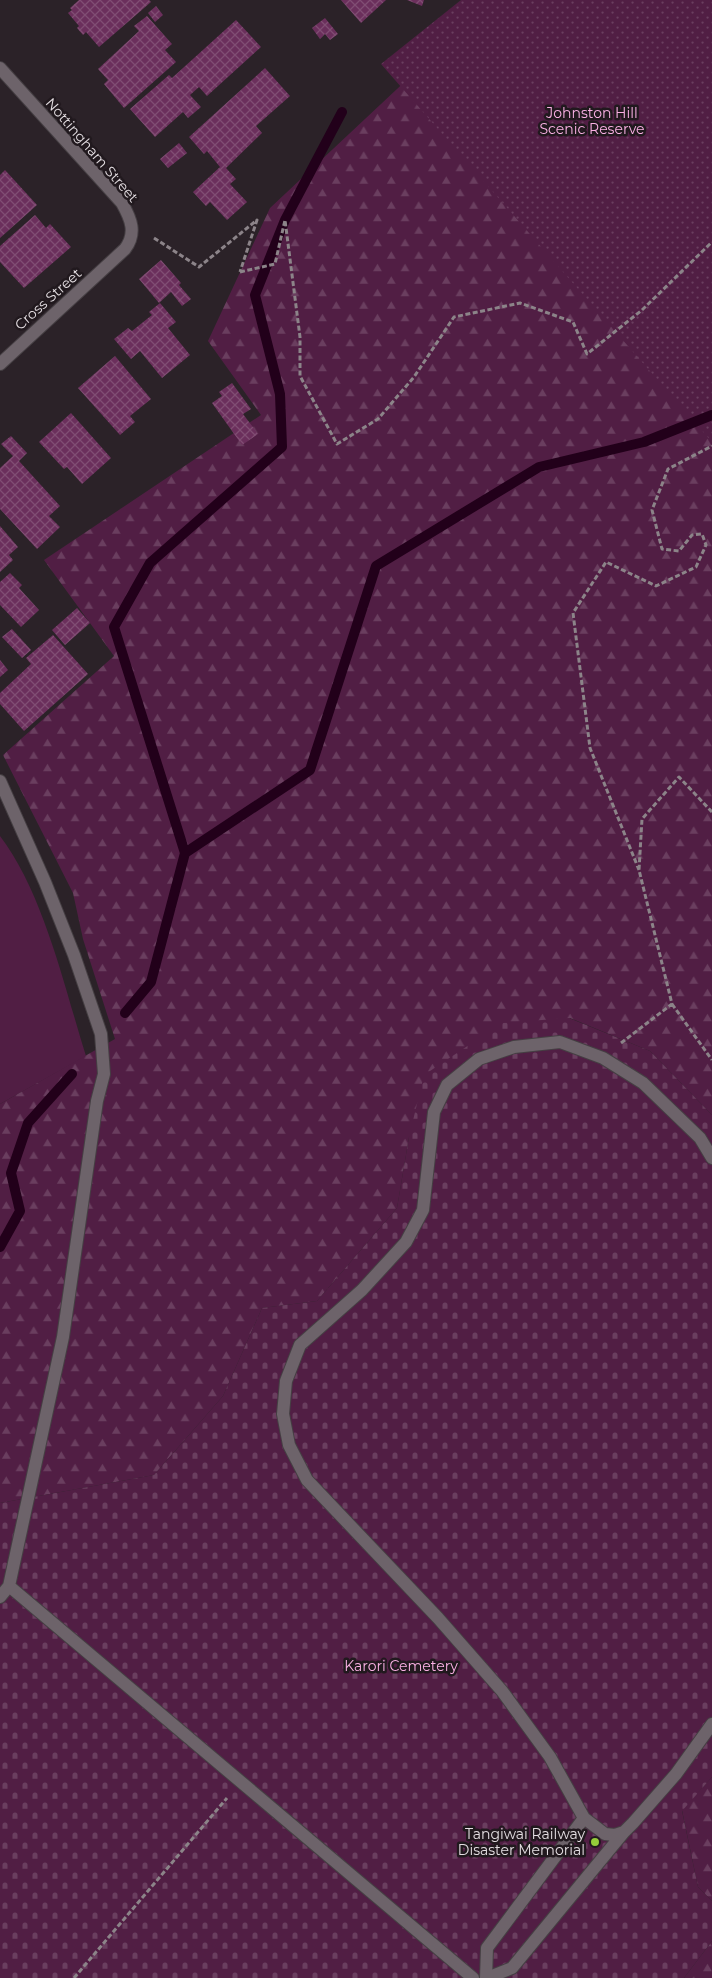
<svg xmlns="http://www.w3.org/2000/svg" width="712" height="1978" viewBox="0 0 712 1978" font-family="Montserrat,sans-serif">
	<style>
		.grass { fill: #511e44 }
		.forest { fill: url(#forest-firs) }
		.cemetery { fill: url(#cemetery-stones) }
		.park { fill: url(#park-dots) }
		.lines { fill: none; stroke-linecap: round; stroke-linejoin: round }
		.stream { stroke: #22001a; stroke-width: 10 }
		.building { fill: url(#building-cross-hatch) }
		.minor-casing { stroke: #453f43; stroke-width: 14 }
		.path { stroke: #8c8489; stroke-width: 3; stroke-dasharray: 5 2.5; stroke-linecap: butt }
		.minor { stroke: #6d636a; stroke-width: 12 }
		.poi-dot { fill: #95cc3a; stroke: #21191e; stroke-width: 2 }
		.labels { text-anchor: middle; stroke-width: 5; stroke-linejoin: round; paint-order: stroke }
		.park-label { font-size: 14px; fill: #fbb1e5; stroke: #21191e }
		.street-label { font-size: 14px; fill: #e5dfe3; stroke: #21191e }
		.poi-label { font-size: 14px; fill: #e5dfe3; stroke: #21191e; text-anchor: end }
	</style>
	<defs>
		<pattern id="forest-firs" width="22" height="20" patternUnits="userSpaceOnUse" patternTransform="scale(1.25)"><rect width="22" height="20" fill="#511e44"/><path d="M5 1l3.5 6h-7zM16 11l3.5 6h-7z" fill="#6a3e5f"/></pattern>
		<pattern id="cemetery-stones" width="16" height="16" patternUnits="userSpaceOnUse" patternTransform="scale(1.25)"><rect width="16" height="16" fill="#511e44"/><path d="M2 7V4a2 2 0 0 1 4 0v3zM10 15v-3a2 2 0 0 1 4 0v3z" fill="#6a3e5f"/></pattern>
		<pattern id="park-dots" width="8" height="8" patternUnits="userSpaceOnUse" patternTransform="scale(1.25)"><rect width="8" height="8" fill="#511e44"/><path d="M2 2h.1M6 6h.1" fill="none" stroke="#6a3e5f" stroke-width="1.8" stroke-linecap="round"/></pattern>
		<pattern id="building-cross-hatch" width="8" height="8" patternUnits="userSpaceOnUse" patternTransform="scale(1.25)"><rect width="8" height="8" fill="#6b2f5c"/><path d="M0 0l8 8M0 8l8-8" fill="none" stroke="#804d73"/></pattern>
	</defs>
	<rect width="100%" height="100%" fill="#2b2228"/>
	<path class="grass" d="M0,836C44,894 64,986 86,1056L0,1104Z"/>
	<path class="forest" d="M492,0H712V1115L650,1051L570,1018L409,1137L397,1208L317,1301L262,1308L223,1396L154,1475L0,1503V1104L115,1039L83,939L73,893L3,755L114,656L44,560L261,415L208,341L270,208Z
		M712,1777V1901L698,1887L682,1810Z
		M712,1941V1978H684Z"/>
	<path class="cemetery" d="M569,1018L650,1051L712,1115V1777L682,1811L698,1887L712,1901V1941L684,1978H0V1503L154,1475L223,1396L262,1308L317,1301L397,1208L409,1137L424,1075L502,1023Z"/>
	<path class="park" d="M461,0H712V442L381,64Z"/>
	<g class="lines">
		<path class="stream" d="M185,853L310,770L376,566L539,467L644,442L712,415
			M125,1013L151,982L185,853L114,627L150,563L282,447L280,394L255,295L285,220L342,112
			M0,1247L20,1211L11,1173L28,1123L72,1074"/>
	</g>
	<path class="building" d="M79,0H149L151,2L99,47L86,32L83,35L77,28L79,26L68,13L72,10L70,8Z
		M341,0H386L361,23Z
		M407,0H424L422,6Z
		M156,6L163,15L155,22L148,13Z
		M147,16L172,44L165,50L176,62L124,108L104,84L108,80L98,69L139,31L134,26Z
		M325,18L338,34L330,40L325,34L320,39L312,28Z
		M236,20L261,47L207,96L199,87L190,95L201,107L188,118L183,112L155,137L130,109L169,75L172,78Z
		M265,68L290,96L256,126L262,133L226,168L236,179L230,184L247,202L227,220L210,202L206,206L193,192L220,167L207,151L204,154L189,137Z
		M179,143L187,153L168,168L160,159Z
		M5,170L37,205L0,238V175Z
		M35,215L46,228L50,224L71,247L24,288L0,262V246Z
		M161,260L181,283L179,285L191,299L182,306L171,292L159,303L139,279Z
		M160,303L176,322L168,328L190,355L162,378L140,351L131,359L114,339L128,328L132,331L152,315L149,312Z
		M115,356L151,399L130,416L135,422L120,435L78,388Z
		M232,383L251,409L243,414L258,434L242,445L212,403L222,396L219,392Z
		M71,413L111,458L82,484L67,467L64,469L39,442Z
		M11,436L27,453L19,461L60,506L49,516L60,527L37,549L0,509V468L13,456L1,444Z
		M0,526L18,547L9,555L13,560L0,572Z
		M10,573L22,585L19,588L39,610L21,627L0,605V582Z
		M77,608L90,623L65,645L52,630Z
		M12,629L31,650L22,658L2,637Z
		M53,635L88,674L24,731L0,704V693L31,664L26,658Z
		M0,660L8,670L0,677Z"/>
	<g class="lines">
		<defs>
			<path id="minor" d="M0,68L122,203C131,219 137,233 125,249L0,364
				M0,781L45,882L74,955L101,1034L104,1074L97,1101L63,1337L9,1586L0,1597
				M712,1158L700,1138L643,1083L603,1058L560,1042L514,1047L479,1059L447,1085L434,1112L423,1210L406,1242L362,1290L300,1345L286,1381L283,1414L289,1445L307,1480L438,1618L502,1691L550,1757L584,1818L605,1834L615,1835L624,1832L633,1823L676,1774L712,1724
				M9,1586L473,1978
				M486,1978L487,1948L584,1818
				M487,1978L512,1968L624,1832"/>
		</defs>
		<use href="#minor" class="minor-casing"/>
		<path class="path" d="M154,238L199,267L257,220L240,272
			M240,272L275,264L285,220L300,337V376L337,444L378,419L414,377L454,317L520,303L573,322L587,354L642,310L712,242
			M639,870L590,748L573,613L606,562L656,586L696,567L706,545L702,534L692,535L679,551L662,549L652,510L668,469L712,446
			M672,1004L712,1060
			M621,1043L672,1004L639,870L642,819L679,777L712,812
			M74,1978L227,1798"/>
		<use href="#minor" class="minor"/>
	</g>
	<circle class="poi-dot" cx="595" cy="1842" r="5"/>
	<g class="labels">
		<g class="park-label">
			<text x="592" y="118">Johnston Hill<tspan x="592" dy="16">Scenic Reserve</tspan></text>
			<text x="401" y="1671">Karori Cemetery</text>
		</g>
		<g class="street-label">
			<text transform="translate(92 150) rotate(49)" y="5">Nottingham Street</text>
			<text transform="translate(48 299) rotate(-42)" y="5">Cross Street</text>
		</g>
		<g class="poi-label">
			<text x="585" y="1839">Tangiwai Railway<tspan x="585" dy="16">Disaster Memorial</tspan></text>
		</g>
	</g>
</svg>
